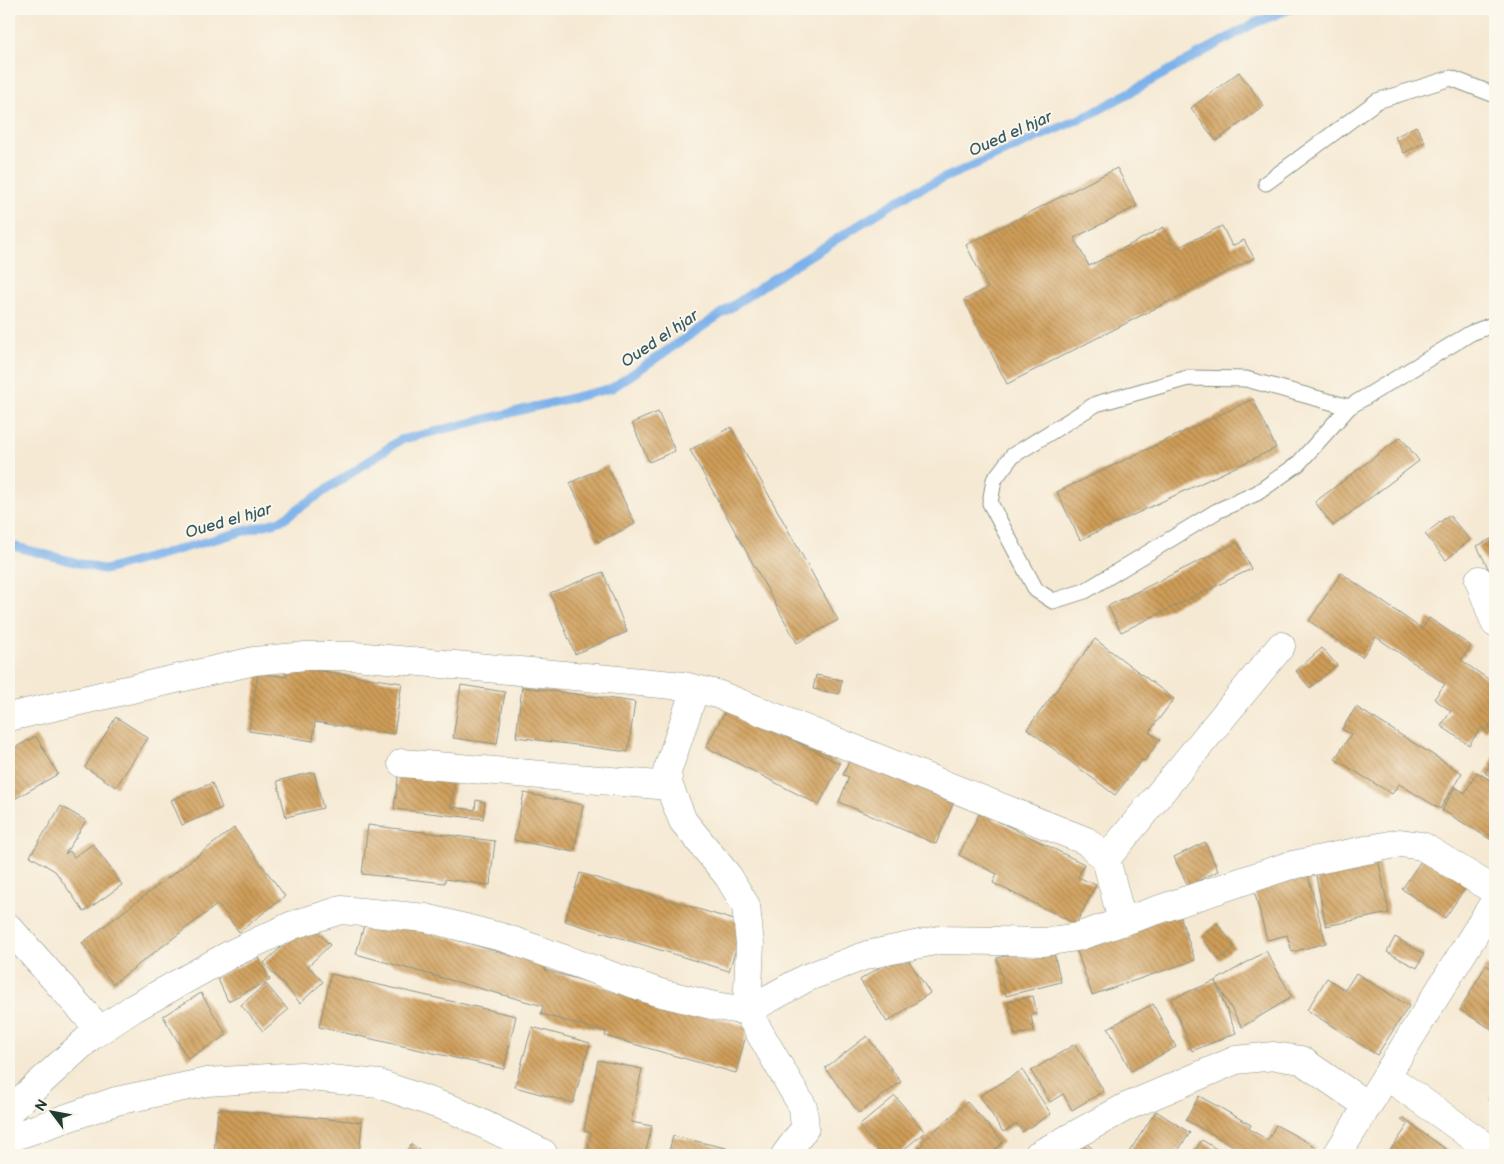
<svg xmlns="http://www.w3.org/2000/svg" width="1504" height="1164" viewBox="0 0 1504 1164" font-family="'Balsamiq Sans',sans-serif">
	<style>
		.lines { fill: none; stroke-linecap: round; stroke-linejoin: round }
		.stream { stroke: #7bb1ea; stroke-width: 9 }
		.building { fill: url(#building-back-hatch) }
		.lane-casing { stroke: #8a9384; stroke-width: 17 }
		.street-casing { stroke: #8a9384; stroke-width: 29 }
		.lane { stroke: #fff; stroke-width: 15 }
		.street { stroke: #fff; stroke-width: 28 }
		.labels { text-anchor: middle; stroke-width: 4; stroke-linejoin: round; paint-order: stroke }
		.water-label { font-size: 16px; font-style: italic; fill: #365a62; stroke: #fbf7ec }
	</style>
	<defs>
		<pattern id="building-back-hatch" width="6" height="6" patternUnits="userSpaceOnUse" patternTransform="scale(1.25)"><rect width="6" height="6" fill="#cf9d58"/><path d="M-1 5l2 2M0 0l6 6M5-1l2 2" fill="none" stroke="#a7814a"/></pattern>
	</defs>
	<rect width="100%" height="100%" fill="#fbf7ec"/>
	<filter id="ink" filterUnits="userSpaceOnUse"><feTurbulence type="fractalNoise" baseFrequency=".02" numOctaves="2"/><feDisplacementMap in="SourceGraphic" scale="10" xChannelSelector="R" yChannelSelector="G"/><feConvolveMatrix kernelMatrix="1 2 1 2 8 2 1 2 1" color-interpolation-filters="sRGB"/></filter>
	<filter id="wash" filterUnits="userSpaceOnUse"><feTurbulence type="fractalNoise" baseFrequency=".0096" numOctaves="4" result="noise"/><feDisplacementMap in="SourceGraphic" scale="20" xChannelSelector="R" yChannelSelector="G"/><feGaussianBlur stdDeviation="1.12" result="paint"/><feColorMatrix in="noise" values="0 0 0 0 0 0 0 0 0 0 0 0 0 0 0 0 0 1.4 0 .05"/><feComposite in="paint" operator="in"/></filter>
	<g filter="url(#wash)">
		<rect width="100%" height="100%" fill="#f5e9d3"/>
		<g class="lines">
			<path class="stream" d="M9,545L105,570L280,521L400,440L612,388L774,278L912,192L1093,113L1255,23L1290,9"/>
		</g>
		<g id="blocks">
			<path class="building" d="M1239,72L1264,106L1216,141L1191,108Z
				M1416,126L1425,142L1404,153L1395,137Z
				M1117,168L1137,206L1074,238L1089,266L1164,227L1175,249L1222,226L1232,246L1244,240L1254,258L1007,384L964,300L988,288L966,245Z
				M1253,399L1276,448L1080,540L1057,492Z
				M658,412L675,451L649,462L632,423Z
				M731,427L838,620L797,643L690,450Z
				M1401,437L1419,461L1333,526L1315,502Z
				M607,465L635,524L598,542L570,483Z
				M1449,515L1470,540L1446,560L1425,534Z
				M1495,537V582L1477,546Z
				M1238,542L1251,569L1121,632L1108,606Z
				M603,572L627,632L575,654L550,593Z
				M1341,573L1422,629L1429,618L1471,646L1461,660L1495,684V718L1486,731L1481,728L1469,745L1441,726L1451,711L1434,699L1445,684L1376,637L1362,657L1309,621Z
				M1095,639L1174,699L1149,732L1160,740L1144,761L1142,760L1115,795L1027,729Z
				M1322,648L1337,665L1310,688L1296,671Z
				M288,666L402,683L394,734L315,722L313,741L249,731L258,673L286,677Z
				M816,675L842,680L839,694L813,689Z
				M461,685L505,692L497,744L453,738Z
				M522,687L635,702L628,752L516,737Z
				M728,706L840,764L819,805L706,747Z
				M1356,707L1462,773L1440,809L1399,784L1392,794L1335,759L1351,734L1342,729Z
				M116,717L148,738L116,787L85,767Z
				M36,736L58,774L11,801L9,797V751Z
				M853,752L956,797L936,844L839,802L849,777L843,775Z
				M1495,755V779L1485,773Z
				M399,771L455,778L451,807L475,810L476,800L485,802L483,819L394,809Z
				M314,772L323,808L286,817L277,781Z
				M1477,772L1495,783V842L1442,810L1455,787L1465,793Z
				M212,783L222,808L182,825L171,800Z
				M524,793L583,805L574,852L514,840Z
				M61,806L86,821L65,854L70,851L74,857L93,844L122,885L84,912L55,871L30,856Z
				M980,812L1084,864L1078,877L1096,885L1076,924L993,883L997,874L959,855Z
				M368,825L495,841L490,885L445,879V883L362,874Z
				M234,828L285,896L239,932L218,904L113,984L82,943Z
				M1205,842L1218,871L1188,886L1174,857Z
				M1431,846L1474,875L1445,918L1402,889Z
				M1378,858L1389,913L1326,926L1315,871Z
				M1307,872L1326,943L1292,952L1287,935L1267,940L1253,886Z
				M580,873L744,923L729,971L565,921Z
				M1179,913L1195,960L1092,995L1076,948Z
				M367,915L546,965L545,970L748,1027L736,1073L605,1036L606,1032L541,1014L543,1006L356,954Z
				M308,922L330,945L308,966L323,982L300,1003L264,963Z
				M1217,923L1235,947L1219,960L1201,936Z
				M1395,937L1424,954L1417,968L1387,952Z
				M1052,945L1061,982L1006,996L997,958Z
				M1266,951L1292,997L1242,1027L1215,981Z
				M903,952L930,993L887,1022L860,980Z
				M258,957L270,980L228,1001L217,977Z
				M1486,965L1495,970V1031L1460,1010Z
				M1356,973L1409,1006L1377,1055L1307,1010L1327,978L1345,990Z
				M331,974L516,1016L504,1069L319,1027Z
				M1215,981L1236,1033L1192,1051L1171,999Z
				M266,984L288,1010L263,1031L241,1005Z
				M201,993L227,1035L188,1059L163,1016Z
				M1033,996L1037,1014L1031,1015L1034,1031L1015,1035L1008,1002Z
				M1153,1004L1176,1047L1131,1071L1108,1028Z
				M532,1027L590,1043L573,1103L515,1087Z
				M867,1036L901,1082L859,1113L825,1068Z
				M1075,1044L1104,1091L1072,1110L1063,1094L1050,1102L1031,1071Z
				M598,1060L642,1069L631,1122L652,1126L645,1155H587L591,1133L584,1131Z
				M1022,1070L1051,1114L1022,1132L1017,1124L1003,1132L980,1096Z
				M9,1072L14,1074L9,1083Z
				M1495,1091V1101L1490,1098Z
				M895,1096L925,1132L897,1155H883L859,1126Z
				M1199,1096L1251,1125L1249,1129L1268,1140L1276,1125L1316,1147L1311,1155H1250L1186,1120Z
				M967,1102L1003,1142L989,1155H910L923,1144L922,1142Z
				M218,1109L362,1122L359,1155H231L214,1154Z
				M1156,1111L1190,1133L1175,1155H1127Z
				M1402,1118L1454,1155H1387L1408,1125L1401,1120Z
				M1076,1135L1100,1155H1060Z
				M673,1136L726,1148L724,1155H668Z
				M1202,1140L1226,1155H1192Z
				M411,1144L428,1155H404Z"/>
		</g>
	</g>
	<g filter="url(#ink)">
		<use href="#blocks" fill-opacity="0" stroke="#8a9384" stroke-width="1"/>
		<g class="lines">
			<defs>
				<path id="lane" d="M1266,183L1377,101L1451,78L1495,95
					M1349,407L1246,379L1188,378L1096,404L1012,456L994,480L990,503L1036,590L1053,601L1085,591L1217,511L1257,493L1298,464L1349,407L1471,333L1495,324"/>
				<path id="street" d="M1479,580L1495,623
					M695,689L667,772L669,786L683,821L728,876L746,906L750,944L747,1011L803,1107L805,1128L785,1155
					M9,717L254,661L306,656H355L684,686L717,694L1086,841L1106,859L1122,921
					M402,763L669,786
					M1106,859L1281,646
					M9,928L100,1030
					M1387,1076L1495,1153
					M9,1111L90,1037L134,1008L231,954L293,925L341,910L426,918L505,938L657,992L715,1006L747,1011L806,978L867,955L939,940L1044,942L1077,937L1288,866L1400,843L1422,846L1495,891
					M9,1138L116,1101L207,1082L301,1076L379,1084L454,1110L543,1153
					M1038,1155L1126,1107L1236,1060L1274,1056L1301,1060L1368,1106
					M1337,1155L1495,901"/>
			</defs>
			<use href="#lane" class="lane-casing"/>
			<use href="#street" class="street-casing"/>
			<use href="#lane" class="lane"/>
			<use href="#street" class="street"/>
		</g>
	</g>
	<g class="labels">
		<g class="water-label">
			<text transform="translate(1010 133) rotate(-24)" y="6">Oued el hjar</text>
			<text transform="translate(659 338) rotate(-34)" y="6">Oued el hjar</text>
			<text transform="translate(228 520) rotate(-16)" y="6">Oued el hjar</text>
		</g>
	</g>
	<rect width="1504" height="1164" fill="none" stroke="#fbf7ec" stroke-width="30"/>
	<g transform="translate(52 1112) rotate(302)" stroke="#fbf7ec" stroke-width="4" paint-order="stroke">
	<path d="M0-4L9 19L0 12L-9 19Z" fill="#1f3d34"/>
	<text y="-8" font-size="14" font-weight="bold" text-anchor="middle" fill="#1f3d34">N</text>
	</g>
</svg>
